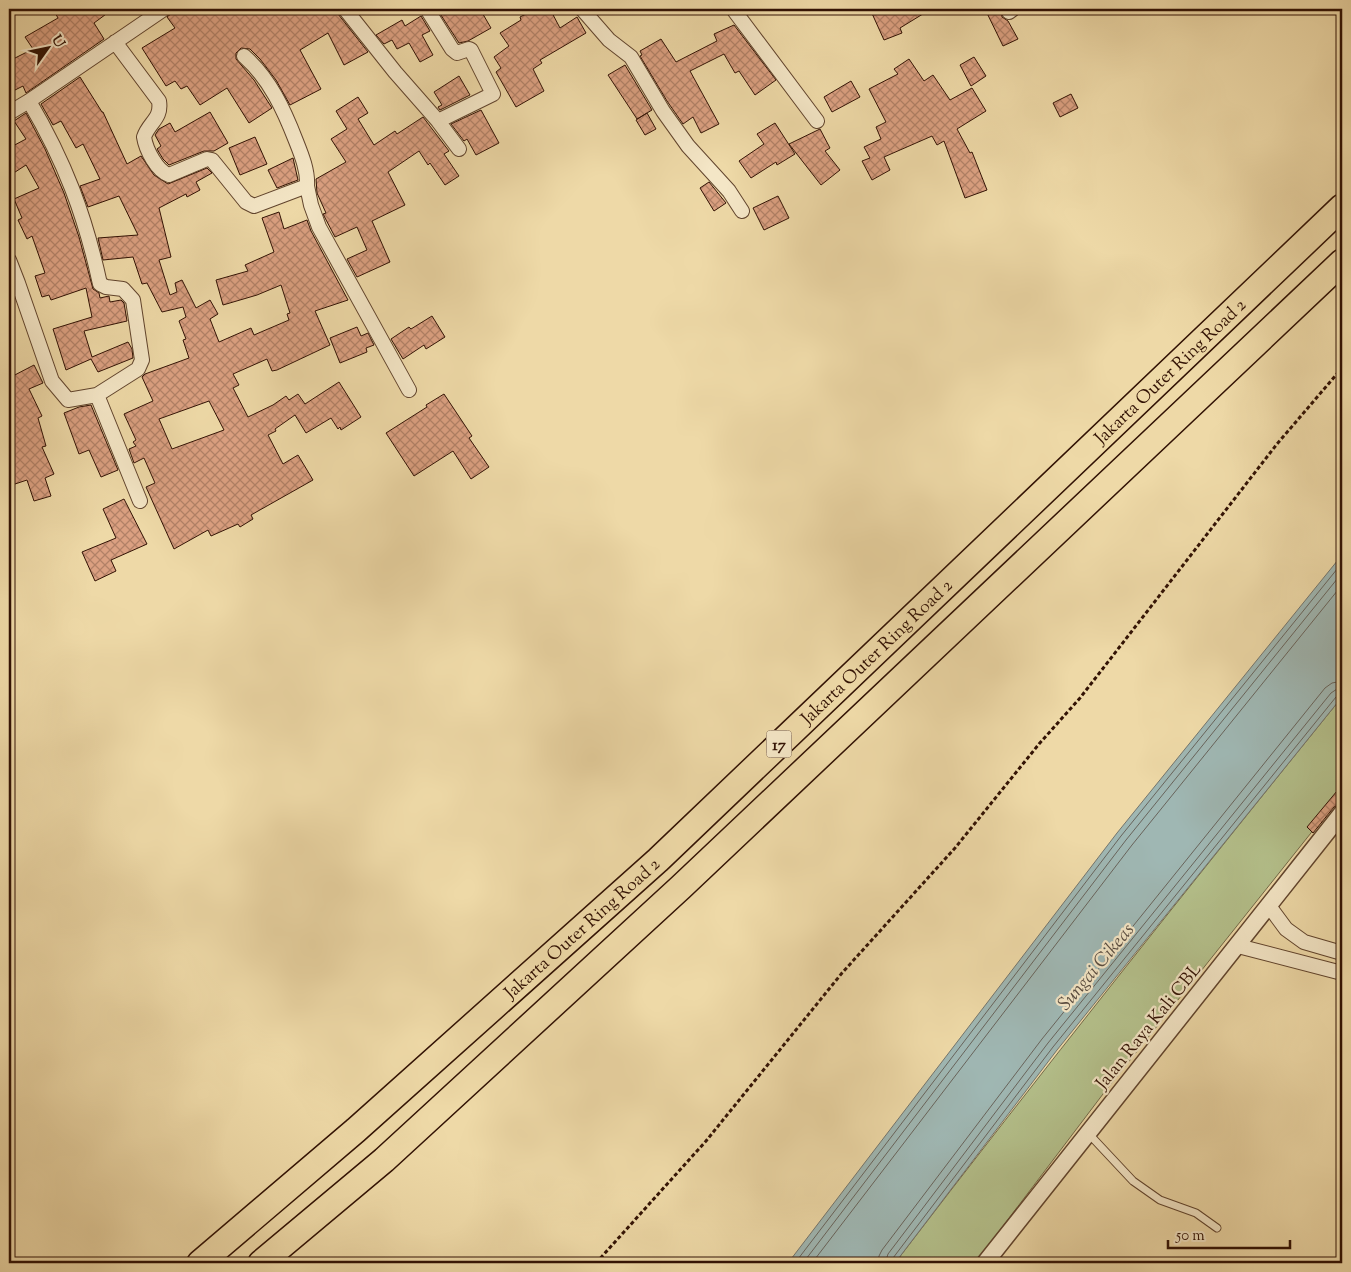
<svg xmlns="http://www.w3.org/2000/svg" width="1351" height="1272" viewBox="0 0 1351 1272" font-family="'Sorts Mill Goudy',serif">
	<style>
		.green { fill: #b4c08b; stroke: #736948 }
		.water { fill: #9fb7b3; stroke: #73756d }
		.lines { fill: none; stroke-linecap: round; stroke-linejoin: round }
		.shore { stroke: #68645c; stroke-width: 1 }
		.building { fill: url(#building-cross-hatch); stroke: #321204; fill-rule: evenodd }
		.service-casing { stroke: #61442d; stroke-width: 9 }
		.minor-casing { stroke: #61442d; stroke-width: 16 }
		.tertiary-casing { stroke: #61442d; stroke-width: 19 }
		.motorway-casing { stroke: #321204; stroke-width: 28 }
		.path { stroke: #321204; stroke-width: 3; stroke-dasharray: 4 2.5; stroke-linecap: butt }
		.service { stroke: #f4e6c6; stroke-width: 7 }
		.minor { stroke: #f4e6c6; stroke-width: 14 }
		.tertiary { stroke: #f4e6c6; stroke-width: 16 }
		.motorway { stroke: #eed9a7; stroke-width: 25 }
		.labels { text-anchor: middle; stroke-width: 4.5; stroke-linejoin: round; paint-order: stroke }
		.shield { fill: #f4e6c6; stroke: #6c523e; stroke-width: 1 }
		.shield-label { font-size: 16px; font-weight: bold; fill: #321204 }
		.street-label { font-size: 18px; fill: #321204; stroke: #f4e6c6 }
		.water-label { font-size: 19px; font-style: italic; fill: #584c41; stroke: #f4e6c6 }
	</style>
	<defs>
		<pattern id="building-cross-hatch" width="8" height="8" patternUnits="userSpaceOnUse" patternTransform="scale(1.25)"><rect width="8" height="8" fill="#dba081"/><path d="M0 0l8 8M0 8l8-8" fill="none" stroke="#b28167"/></pattern>
	</defs>
	<rect width="100%" height="100%" fill="#eed9a7"/>
	<filter id="stains"><feTurbulence type="fractalNoise" baseFrequency=".004" numOctaves="4"/><feColorMatrix values="0 0 0 0 .2 0 0 0 0 .09 0 0 0 0 .02 0 0 0 .5 -.17"/></filter>
	<radialGradient id="worn" r=".72"><stop offset=".6" stop-color="#630" stop-opacity="0"/><stop offset="1" stop-color="#630" stop-opacity=".3"/></radialGradient>
	<path class="green" d="M1342,697V794L1103,1094L975,1263H895C1041,1072 1191,884 1342,697Z"/>
	<path class="water" d="M1342,555V697L1057,1050L895,1263H788L1117,833Z"/>
	<g class="lines">
		<path class="shore" d="M795,1263L1121,836L1342,563
			M803,1263L1126,840L1342,573
			M812,1263L1132,845L1342,585
			M878,1263L879,1256L882,1250L1042,1039L1325,688L1332,683L1342,681
			M885,1263L888,1254L1048,1043L1331,693L1337,689L1342,688
			M892,1263L893,1258L1053,1047L1336,697L1342,695"/>
	</g>
	<path class="building" d="M53,9H113L94,23L104,39L26,93L23,86L9,93V61L33,49L25,37L58,18Z
		M173,9H336L338,14L368,52L344,65L328,33L300,50L321,89L290,105L276,80L260,59L250,49L241,48L236,53V59L254,80L272,108L249,123L227,88L200,105L187,86L181,89L175,81L166,86L142,48L175,28L167,17L172,13Z
		M437,9H480L491,28L468,41L459,43Z
		M536,9H550L560,28L577,17L586,33L540,60L542,63L533,69L544,91L516,107L496,72L501,68L494,57L509,46L500,33L521,20L520,17Z
		M870,9H931L900,28L902,33L884,40Z
		M985,9H1001L1002,17L1008,21L1018,39L1003,46Z
		M421,16L430,31L422,35L433,55L420,62L409,43L397,49L392,40L384,44L376,35L402,20L405,26Z
		M734,25L776,80L755,95L739,71L735,73L724,54L690,71L719,124L701,133L693,117L683,124L667,101L640,56L642,55L640,51L661,39L676,62L717,41L714,34Z
		M974,57L986,76L971,86L960,65Z
		M909,59L924,81L933,75L950,100L972,88L986,111L957,129L970,153L972,152L987,190L965,198L944,141L937,145L932,136L884,157L890,170L872,180L862,161L870,158L864,147L881,139L876,127L886,122L869,89L898,74L894,69Z
		M625,65L652,110L637,119L608,75Z
		M459,76L470,95L440,110L438,107L442,105L434,92Z
		M80,77L102,112H103L127,164L141,156L154,175L168,184L207,168L212,173L196,182L200,190L187,197L186,194L159,208L171,257L159,260L170,295L177,292L175,283L182,280L196,308L210,300L218,314L210,319L219,342L251,328L254,335L289,320L287,314L290,313L281,285L257,295L223,305L216,280L248,271L245,265L274,252L262,218L279,212L284,229L307,220L311,231L348,300L315,311L330,345L277,370L272,371L267,359L233,374L239,385L233,388L248,417L273,405L286,396L289,400L298,394L305,404L339,382L361,417L341,430L340,427L338,429L331,418L306,433L295,415L275,429L276,431L268,435L283,464L298,455L313,480L251,515L253,519L240,527L238,524L211,536L208,530L174,549L146,487L155,483L144,458L134,463L129,449L136,446L133,442L136,440L124,414L153,401L142,377L145,374L189,358L183,340L186,339L179,321L186,317L183,307L162,312L147,283L142,284L133,257L103,260L98,238L138,235L119,196L88,207L80,186L100,179L83,144L76,148L61,121L53,125L41,104ZM209,401L224,430L172,449L159,419Z
		M851,81L860,97L832,112L824,97Z
		M1071,94L1078,108L1060,117L1053,103Z
		M358,97L368,113L358,119L374,145L395,131L397,134L423,117L449,151L444,154L459,176L445,185L430,163L428,165L419,151L388,172L405,205L372,221L390,262L357,277L347,259L367,250L357,227L335,237L323,214L326,213L317,193L316,179L346,162L331,139L347,129L336,111Z
		M481,110L499,143L476,155L467,139L464,141L451,124Z
		M210,112L228,143L214,151H204L169,165L163,159L157,149L161,146L155,135L159,129L170,123L175,132Z
		M26,113L45,149L64,193L79,237L93,289L99,293L100,298L109,296L110,302L121,300L124,303L127,321L84,331L92,357L128,342L132,349L133,358L98,372L91,359L66,370L53,329L92,317L86,288L51,300L49,295L42,297L35,276L45,273L32,236L27,239L18,220L22,218L14,199L39,188L26,165L9,176V148L26,139L14,121Z
		M647,113L656,129L645,135L636,120Z
		M775,123L795,154L777,165L776,162L751,178L739,161L764,144L757,134Z
		M820,129L830,148L825,151L840,170L821,185L789,144Z
		M255,137L267,164L240,175L229,148Z
		M293,158L298,180L277,188L268,170Z
		M709,182L726,203L714,211L700,188Z
		M778,196L789,218L764,230L753,208Z
		M432,316L445,337L426,349L424,345L403,359L391,339L409,327L411,329Z
		M357,327L361,336L368,333L374,345L366,348L367,352L340,363L330,338Z
		M34,365L43,383L29,389L42,416L38,418L46,446L42,447L54,474L45,478L51,496L34,501L27,480L9,486V378Z
		M444,394L472,436L469,438L489,467L471,479L453,451L414,476L386,433L427,407L426,405Z
		M91,405L118,470L101,477L89,450L79,454L64,413L79,407Z
		M124,499L147,544L111,560L116,571L95,581L82,552L116,538L103,509Z
		M1342,785V803L1334,807L1313,833L1307,827Z"/>
	<g class="lines">
		<defs>
			<path id="service" d="M1088,1133L1133,1181L1160,1200L1196,1213L1217,1228"/>
			<path id="minor" d="M345,9L395,72L438,121L459,149
				M427,9L452,49L457,53L469,49L471,50L493,94L438,121
				M582,9L609,40L631,57L663,111L688,146L729,191L742,211
				M733,9L817,121
				M1009,12L1013,9
				M115,42L159,101C162,119 149,122 144,137C146,150 157,171 169,175L207,159L212,160L246,202L254,206L307,186C308,171 302,156 296,141C284,110 270,79 244,56
				M9,113L29,101L164,9
				M307,186L311,205L319,227L409,390
				M9,260L18,283L52,381L68,400L97,395L138,369L142,360L133,300L123,289L106,287L100,284C85,215 65,162 29,101
				M97,395L140,501
				M1269,906L1286,929L1304,942L1342,953
				M1238,946L1342,973"/>
			<path id="tertiary" d="M985,1263L1342,813"/>
			<g id="motorway">
				<path id="s1" d="M200,1263L356,1130L658,860L1342,207"/>
				<path d="M261,1263L384,1160L681,887L1342,262"/>
			</g>
		</defs>
		<use href="#service" class="service-casing"/>
		<use href="#minor" class="minor-casing"/>
		<use href="#tertiary" class="tertiary-casing"/>
		<use href="#motorway" class="motorway-casing"/>
		<path class="path" d="M596,1263L706,1141L842,973L955,848L1039,744L1080,698L1277,444L1342,368"/>
		<use href="#service" class="service"/>
		<use href="#minor" class="minor"/>
		<use href="#tertiary" class="tertiary"/>
		<use href="#motorway" class="motorway"/>
	</g>
	<g class="labels">
		<rect class="shield" x="766.5" y="730.5" width="25" height="27" rx="4"/>
		<g class="shield-label">
			<text x="779" y="750">17</text>
		</g>
		<g class="street-label">
			<text dy="6" stroke="none"><textPath href="#s1" startOffset="1318">Jakarta Outer Ring Road 2</textPath></text>
			<text dy="6" stroke="none"><textPath href="#s1" startOffset="912">Jakarta Outer Ring Road 2</textPath></text>
			<text dy="6" stroke="none"><textPath href="#s1" startOffset="508">Jakarta Outer Ring Road 2</textPath></text>
			<text transform="translate(1148 1026) rotate(-51)" y="6">Jalan Raya Kali CBL</text>
		</g>
		<g class="water-label">
			<text transform="translate(1095 966) rotate(-50)" y="7">Sungai Cikeas</text>
		</g>
	</g>
	<rect width="1351" height="1272" fill="none" stroke="#eed9a7" stroke-width="30"/>
	<rect x="10" y="10" width="1331" height="1252" fill="none" stroke="#321204" stroke-width="2.5"/>
	<rect x="15" y="15" width="1321" height="1242" fill="none" stroke="#321204"/>
	<g transform="translate(48 48) rotate(57)" stroke="#f4e6c6" stroke-width="4" paint-order="stroke">
	<path d="M0-4L9 19L0 12L-9 19Z" fill="#321204"/>
	<text y="-8" font-size="14" font-weight="bold" text-anchor="middle" fill="#321204">U</text>
	</g>
	<path d="M1168 1240v8h122v-8" fill="none" stroke="#321204" stroke-width="2.5"/>
	<text x="1176" y="1240" font-size="15" fill="#321204" stroke="#f4e6c6" stroke-width="4" paint-order="stroke">50 m</text>
	<rect width="100%" height="100%" filter="url(#stains)"/>
	<rect width="100%" height="100%" fill="url(#worn)"/>
</svg>
